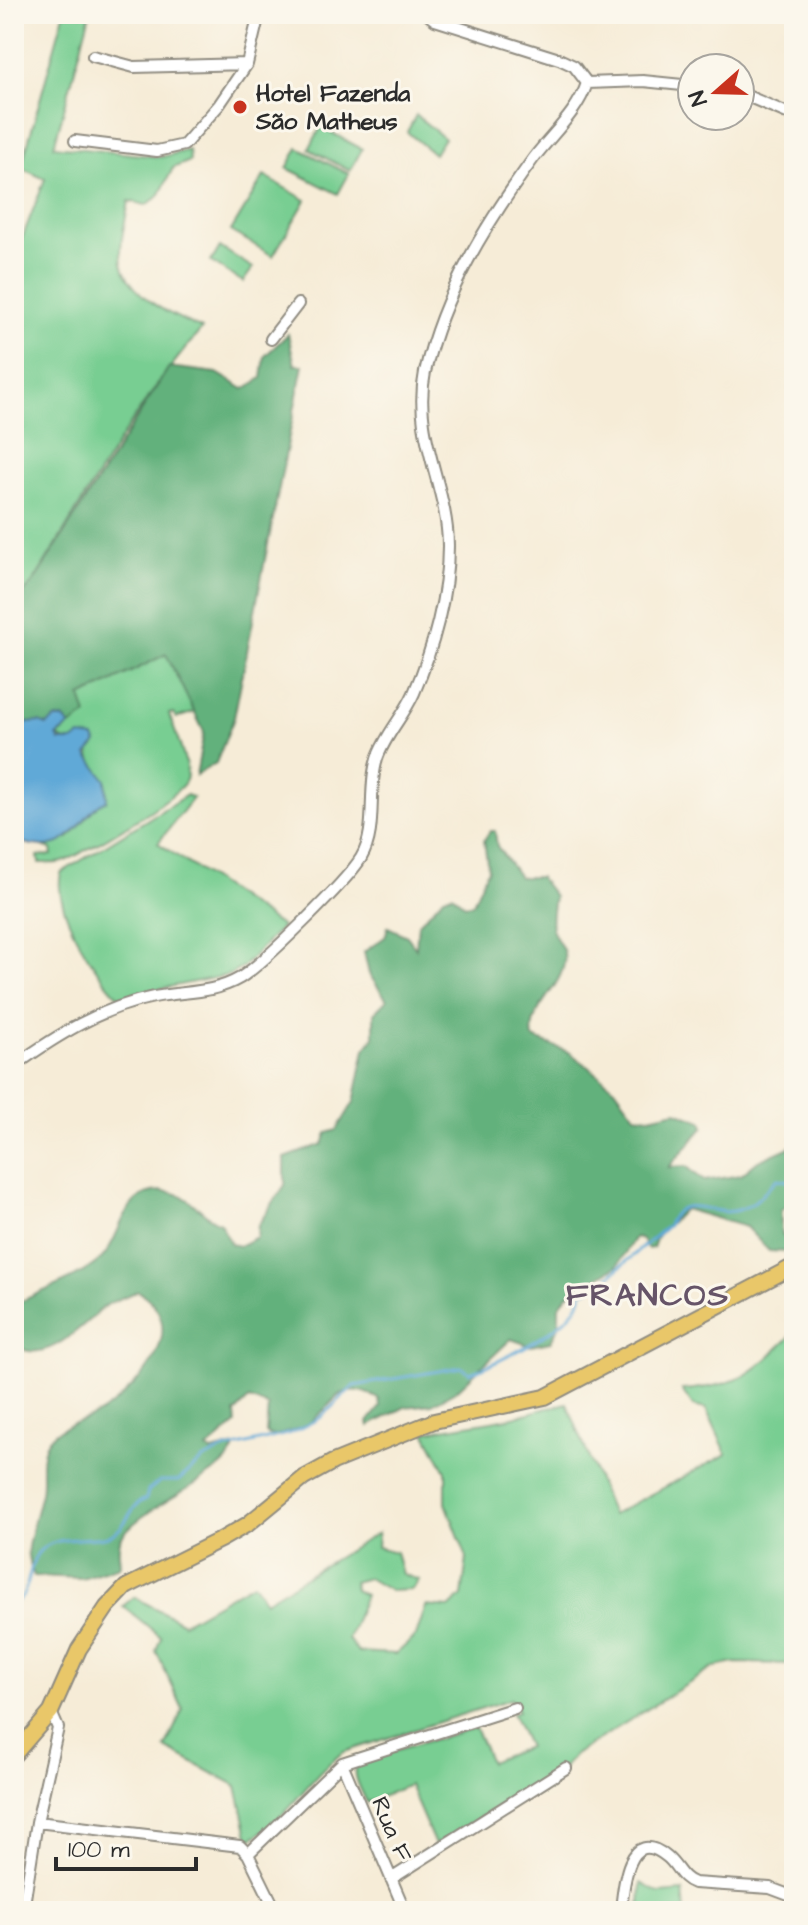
<svg xmlns="http://www.w3.org/2000/svg" width="808" height="1925" viewBox="0 0 808 1925" font-family="'Architects Daughter',sans-serif">
	<style>
		.green { fill: #78ce92; stroke: #527c5e; stroke-width: 2 }
		.forest { fill: #62b17c; stroke: #466e54; stroke-width: 2 }
		.water { fill: #60a9d7; stroke: #466a81; stroke-width: 2 }
		.lines { fill: none; stroke-linecap: round; stroke-linejoin: round }
		.stream { stroke: #60a9d7; stroke-width: 3 }
		.minor-casing { stroke: #908c81; stroke-width: 14 }
		.major-casing { stroke: #908c81; stroke-width: 18 }
		.minor { stroke: #fff; stroke-width: 10 }
		.major { stroke: #e9c769; stroke-width: 14 }
		.poi-dot { fill: #c8321e; stroke: #fbf7ec; stroke-width: 3 }
		.labels { text-anchor: middle; stroke-width: 6; stroke-linejoin: round; paint-order: stroke }
		.poi-label { font-size: 24px; font-weight: bold; fill: #2b2b2b; stroke: #fbf7ec; text-anchor: start }
		.street-label { font-size: 24px; fill: #2b2b2b; stroke: #fbf7ec }
		.district-label { font-size: 32px; font-weight: bold; letter-spacing: 2px; fill: #665468; stroke: #fbf7ec }
	</style>
	<rect width="100%" height="100%" fill="#fbf7ec"/>
	<filter id="ink" filterUnits="userSpaceOnUse"><feTurbulence type="fractalNoise" baseFrequency=".0125" numOctaves="2"/><feDisplacementMap in="SourceGraphic" scale="16" xChannelSelector="R" yChannelSelector="G"/><feConvolveMatrix kernelMatrix="1 2 1 2 8 2 1 2 1" color-interpolation-filters="sRGB"/></filter>
	<filter id="wash" filterUnits="userSpaceOnUse"><feTurbulence type="fractalNoise" baseFrequency=".006" numOctaves="4" result="noise"/><feDisplacementMap in="SourceGraphic" scale="32" xChannelSelector="R" yChannelSelector="G"/><feGaussianBlur stdDeviation="1.8" result="paint"/><feColorMatrix in="noise" values="0 0 0 0 0 0 0 0 0 0 0 0 0 0 0 0 0 1.4 0 .05"/><feComposite in="paint" operator="in"/></filter>
	<g filter="url(#wash)">
		<rect width="100%" height="100%" fill="#f6ecd7"/>
		<path class="green" d="M64,14H90L54,146L161,157L189,150L190,161L173,168L159,196L146,205L129,201C126,221 116,250 124,270C136,300 175,317 202,329C135,405 86,496 33,583L14,603V259L45,179L21,168Z
			M416,115L444,138L434,154L407,132Z
			M321,127L362,149L350,171L309,149Z
			M298,148L349,174L338,194L287,168Z
			M264,176L306,200L273,256L231,231Z
			M220,247L253,268L243,282L211,262Z
			M166,654L196,712L176,718L173,713L169,714C173,728 191,768 186,780C180,797 83,854 63,862C56,864 46,863 39,863L38,856L52,855L51,849L45,847L69,838L98,804L106,781L94,768L88,750L57,737L70,726L81,697Z
			M187,795L193,798L158,843L282,927L243,967L229,975L119,997C95,973 52,908 61,873Z
			M794,1333V1664L735,1663L715,1667L574,1755L564,1767L435,1845L409,1785L367,1803C361,1789 350,1774 359,1760L475,1728L490,1762L528,1747L512,1713L518,1711L511,1699L344,1752C309,1775 287,1822 249,1840L237,1786L165,1748L183,1709L156,1651L161,1637L123,1606L134,1597L183,1623L253,1583L265,1601L378,1533L377,1547L396,1552L402,1574L419,1580L412,1590L390,1591L368,1578L353,1582L355,1590L365,1595L348,1639L358,1652L396,1654L416,1636L426,1606L449,1608L462,1596L467,1558L446,1503V1471L425,1432L509,1418L567,1403L612,1515L727,1454L706,1409L693,1406L682,1390C744,1385 751,1374 794,1333Z
			M641,1883L659,1893L683,1891L685,1911H640Z"/>
		<path class="forest" d="M288,334L295,365H303L234,718L216,763L196,775L204,732L166,654L81,697L87,715L70,726L64,719L47,725H14V603L33,583L169,367L217,373L244,389L262,378L265,356Z
			M490,831H495L497,846L519,877H539L554,896C553,906 550,919 552,928C555,942 567,947 564,963C560,990 527,1010 533,1038L569,1052L615,1088L635,1115L650,1117L676,1111L702,1121L704,1127L669,1167L686,1166L704,1181L741,1175L758,1161L794,1145V1207L789,1205L781,1210V1233L792,1244L787,1252L769,1251L746,1227L684,1209L657,1236L653,1248L648,1249L641,1239L635,1237L617,1266L567,1295L559,1307V1326L550,1342L531,1346L511,1339L457,1390L432,1404L405,1407L369,1426L368,1422L380,1407L379,1399C340,1376 336,1404 309,1423C299,1429 283,1434 272,1436L266,1433L268,1406L249,1399L235,1413L236,1424L207,1449L212,1452L235,1446C231,1477 134,1507 120,1541C117,1549 120,1558 120,1566L82,1578L34,1576C31,1567 26,1557 28,1547C31,1529 37,1511 41,1493C44,1478 39,1459 46,1444C57,1422 85,1424 103,1411C141,1385 194,1327 138,1291C127,1296 113,1300 104,1307C82,1325 44,1369 14,1344V1305C43,1289 77,1281 102,1258C124,1236 121,1181 174,1193C193,1198 203,1217 220,1223L231,1244L239,1246L257,1237L258,1225L285,1185V1158L323,1144L327,1133L337,1130L354,1102L365,1049L374,1037V1013L387,1000L369,974L364,952L385,937L388,927L407,936L416,948L418,924L444,897L452,894L465,905L473,903L488,869L484,840Z"/>
		<path class="water" d="M55,719H64L70,726L57,736L60,741H73L80,736L94,738L97,743L87,755L106,780L107,800C78,812 76,858 24,843L14,850V724L39,722L47,725Z"/>
		<g class="lines">
			<path class="stream" d="M14,1603C31,1595 27,1568 37,1554C53,1533 85,1542 108,1536C128,1530 128,1505 146,1499L148,1491L160,1481H178L202,1460L223,1450L291,1433L320,1418L354,1386L461,1367L470,1373C498,1363 557,1333 575,1309C579,1305 580,1297 583,1292L603,1282L668,1225C683,1188 710,1219 738,1210C754,1206 765,1191 777,1179L794,1182"/>
		</g>
	</g>
	<g filter="url(#ink)">
		<g class="lines">
			<defs>
				<path id="minor" d="M93,56L134,67L247,64
					M587,83L643,81L692,86
					M740,93L794,116
					M75,141L157,151L184,145L219,105L247,64L259,14
					M271,339L298,304
					M14,1066C56,1036 102,1007 154,997C184,991 213,994 240,978C264,963 346,882 361,858C378,830 367,790 377,759C385,735 404,716 414,693C433,649 448,595 448,546C448,487 412,435 425,372C443,293 486,224 533,159C551,135 578,112 587,83L574,66L559,59L435,20L427,14
					M342,1763L405,1911
					M37,1822L240,1846L248,1854L276,1911
					M248,1854L342,1763L515,1708
					M391,1879L566,1768
					M23,1911L37,1822L58,1728L51,1712
					M621,1911C623,1888 628,1824 667,1857C678,1866 680,1878 694,1883L770,1888L794,1897"/>
				<path id="major" d="M14,1755L51,1712L79,1649L107,1607L126,1587L222,1539L248,1524L304,1478L333,1462L434,1421L545,1397L794,1266"/>
			</defs>
			<use href="#minor" class="minor-casing"/>
			<use href="#major" class="major-casing"/>
			<use href="#minor" class="minor"/>
			<use href="#major" class="major"/>
		</g>
	</g>
	<circle class="poi-dot" cx="240" cy="107" r="8"/>
	<g class="labels">
		<g class="poi-label">
			<text x="256" y="101">Hotel Fazenda<tspan x="256" dy="28">São Matheus</tspan></text>
		</g>
		<g class="street-label">
			<text transform="translate(392 1829) rotate(67)" y="8">Rua F</text>
		</g>
		<g class="district-label">
			<text x="648" y="1305">FRANCOS</text>
		</g>
	</g>
	<rect width="808" height="1925" fill="none" stroke="#fbf7ec" stroke-width="48"/>
	<g transform="translate(716 92) rotate(250)"><circle r="38" fill="#fbf7ec" stroke="#a8a59f" stroke-width="2"/>
	<path d="M0-6L14 30L0 20L-14 30Z" fill="#c8321e"/>
	<text y="-12" font-size="22" font-weight="bold" text-anchor="middle" fill="#2b2b2b">N</text>
	</g>
	<path d="M56 1857v12h140v-12" fill="none" stroke="#2b2b2b" stroke-width="4"/>
	<text x="68" y="1857" font-size="24" fill="#2b2b2b" stroke="#fbf7ec" stroke-width="6" paint-order="stroke">100 m</text>
</svg>
